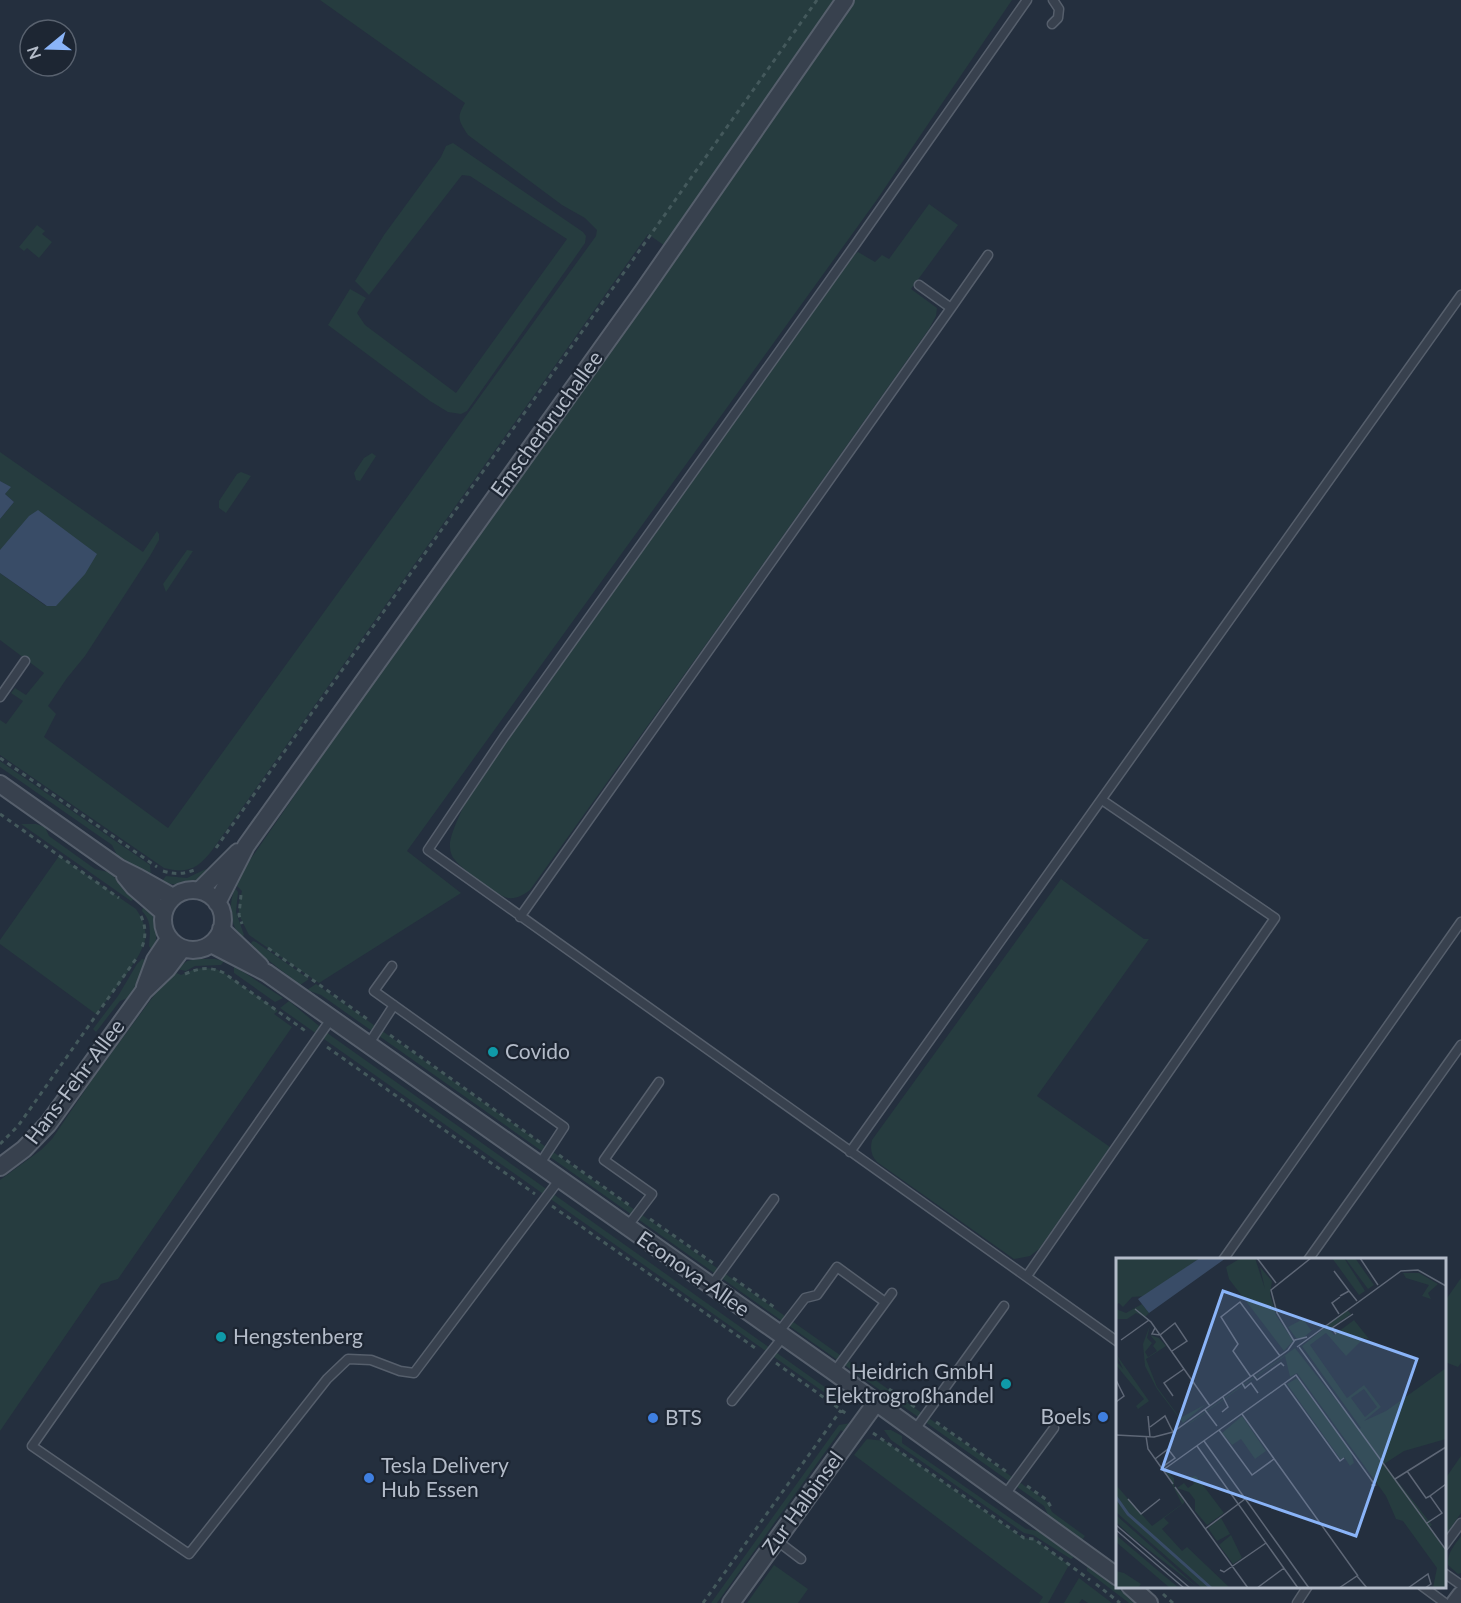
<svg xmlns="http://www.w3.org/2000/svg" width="1461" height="1603" viewBox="0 0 1461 1603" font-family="Lato,sans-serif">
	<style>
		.green { fill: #263c3f }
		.water { fill: #394c67 }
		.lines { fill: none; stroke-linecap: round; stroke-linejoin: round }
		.lane-casing { stroke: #565f6c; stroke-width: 11 }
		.street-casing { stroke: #565f6c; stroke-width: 20 }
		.path { stroke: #44595c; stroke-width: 3; stroke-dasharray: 4.5 4.5; stroke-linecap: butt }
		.lane { stroke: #38414e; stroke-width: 8 }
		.street { stroke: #38414e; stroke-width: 16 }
		.culture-dot { fill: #0f9aa8; stroke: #1d2633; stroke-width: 2 }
		.shop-dot { fill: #3f7fe0; stroke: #1d2633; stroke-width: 2 }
		.labels { text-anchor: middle; stroke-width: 4.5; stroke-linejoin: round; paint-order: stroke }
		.street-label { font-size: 21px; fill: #b4bcc9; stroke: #1d2633 }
		.poi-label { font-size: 21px; fill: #b4bcc9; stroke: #1d2633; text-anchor: start }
		.inset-river { fill: none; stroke: #394c67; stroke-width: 3 }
		.inset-road { fill: none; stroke: #5e6776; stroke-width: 1.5 }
		.view { fill: #8ab4f8; fill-opacity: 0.15; stroke: #8ab4f8; stroke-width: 3 }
		.inset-edge { fill: none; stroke: #b4bcc9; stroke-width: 3 }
	</style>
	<rect width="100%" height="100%" fill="#242f3e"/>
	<path class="green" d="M320,0H1012L876,201L407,851L461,893L319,983L249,935L239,915V903L242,891L234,883L672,251L648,234L213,849C198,869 188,874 164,868L0,755V720L6,724L23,701L11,693L15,688L26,695L44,673L0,640V573L46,606L2,549L0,550V519L14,502L5,494L10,487L0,481V452L143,552L157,531L159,534V540L150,556L85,656L67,678L48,706L56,714L44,737L168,828L596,236L597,230L585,218L562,205L468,135C459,121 456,118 465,103Z
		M453,143L583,232L586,236L585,243L467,411L461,414L448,412L430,401L328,325L350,289L366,298L357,313L365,325L456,393L567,239L470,176L462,175L369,295L355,281L384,235L441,157L446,146Z
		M929,204L958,225L911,289L937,308L936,316L929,329L734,605L530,890C523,895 517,899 508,898C498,896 462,869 455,860C452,857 450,852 450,847C448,835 469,795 476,783L850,258L858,252L875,262L882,255L889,259Z
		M37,225L45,231L42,234L52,242L39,258L27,248L24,251L19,247Z
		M372,453L376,456L360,481L356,480L354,473L364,458Z
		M241,472L251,476L226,513L219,508V501L237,474Z
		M187,550L193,551L166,592L163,584Z
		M0,761L150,865L151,876L117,855L112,845L0,767Z
		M21,824H36L45,827L49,836L95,869L108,872L138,897L131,901Z
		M59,856L136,909C142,918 147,928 145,940C141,959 109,997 96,1014L0,944V940Z
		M206,869L211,871C195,883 181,889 162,881L166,876L187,878Z
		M1061,879L1144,939H1149L1037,1096L1110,1147L1039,1249L1030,1256L1014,1259L877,1162C871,1155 870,1149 872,1140Z
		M235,888L238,892L236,912L244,935L241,938C230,924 228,905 235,888Z
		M144,904C157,914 159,937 153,952L149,946C150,933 152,921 142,911Z
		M253,941L256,942L309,979L300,985L249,945Z
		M142,959L150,961L130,997L120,1001L96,1032L93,1029L118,996L137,964Z
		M197,959H215L224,961L221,965L195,966L186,971L177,969L187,961Z
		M234,966L283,998L275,1002L234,973Z
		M205,968L216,969L224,973L278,1011L274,1014L292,1027L118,1279L101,1284L0,1431V1180L41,1150L52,1139L96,1074L172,971L181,975L195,969Z
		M316,984L1039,1496L1047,1502L1052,1512L1085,1536L1082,1540L1048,1515L1044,1506L321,995L307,990Z
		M289,1001L330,1035L829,1390L833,1391L838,1389L850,1405L835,1400L280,1008Z
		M1461,1278V1363L1458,1367L1445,1362V1301Z
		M851,1423L846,1433L841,1430L717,1603H711L839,1425Z
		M884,1430H891L902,1436V1443L1026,1529L1038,1531L1074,1557L1071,1559L1033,1535L1024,1533L891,1440Z
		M867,1439L885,1441L1023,1538L1034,1539L1069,1565L1048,1603H1039L1043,1597L854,1455Z
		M1461,1456V1513L1445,1536V1479Z
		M1461,1536V1573L1458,1574L1448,1565C1447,1553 1454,1546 1461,1536Z
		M774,1565L808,1589L798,1603H747Z
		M1087,1566L1138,1603H1129L1087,1571Z
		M1079,1578L1112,1603H1088L1082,1599L1079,1603H1064Z"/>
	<path class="water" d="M0,481L11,487L5,494L14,502L0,519Z
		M38,510L97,554L85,574L56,606H47L0,573V550L29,516Z"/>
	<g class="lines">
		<defs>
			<path id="lane" d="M1027,0L855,245L504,737L428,850L1118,1342
				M1052,24L1058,18L1059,9L1053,0
				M951,308L988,255
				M0,697L25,661
				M520,917L951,308L919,285
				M392,966L374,991L564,1127L539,1165
				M331,1019L32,1446L189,1554L327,1379L348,1359L371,1360L400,1371L414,1373L559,1180
				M368,1045L394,1005
				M850,1152L1461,295
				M627,1227L652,1194L604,1160L659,1082
				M1223,1260L1461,922
				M1308,1260L1461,1045
				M1027,1276L1275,918L1102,800
				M711,1286L774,1199
				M778,1333L805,1298L817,1295L837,1267L885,1302
				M834,1372L892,1293
				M732,1401L783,1337
				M914,1431L1004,1306
				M1004,1496L1054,1428
				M776,1540L801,1559
				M1444,1546L1461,1523
				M1444,1573L1461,1585
				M1422,1586L1445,1603
				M1297,1603L1308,1586"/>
			<path id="street" d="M0,784L119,868L139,878L173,897
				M125,876L134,887L163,912
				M163 920a30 30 0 1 1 60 0a30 30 0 1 1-60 0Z
				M200,890L238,852
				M217,903L246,846L643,291L845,0
				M221,929L260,966
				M211,944L267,973L834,1372L1118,1577
				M145,987L155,960L169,939
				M0,1167L24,1149L48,1124L144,991L167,969L182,949
				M1130,1586L1149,1603
				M731,1603L875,1404
				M1455,1603L1461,1595"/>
		</defs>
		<use href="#lane" class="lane-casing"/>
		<use href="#street" class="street-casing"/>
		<path class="path" d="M0,758L157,867
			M0,814L119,898
			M216,848L817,0
			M163,871C176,875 184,874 197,869
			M241,895L239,915L242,924
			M141,916C146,926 146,937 142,947
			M268,948L370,1021
			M185,974C199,968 210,966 224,973L307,1032
			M390,1035L541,1143
			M327,1047L535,1194
			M0,1144L18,1126L138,956
			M559,1155L629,1205
			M552,1206L758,1350
			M650,1219L713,1263
			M733,1278L774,1307
			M776,1363L848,1415
			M889,1389L916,1408
			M936,1422L1007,1472
			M873,1433L1024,1538L1034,1539L1090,1580
			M1027,1486L1047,1500L1051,1507
			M1096,1584L1120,1603
			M1163,1594L1173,1603
			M703,1603L841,1410"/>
		<use href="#lane" class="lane"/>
		<use href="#street" class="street"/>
	</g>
	<g class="culture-dot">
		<circle cx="493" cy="1052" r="6"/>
		<circle cx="221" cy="1337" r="6"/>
		<circle cx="1006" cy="1384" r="6"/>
	</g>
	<g class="shop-dot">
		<circle cx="1103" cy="1417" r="6"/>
		<circle cx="653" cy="1418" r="6"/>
		<circle cx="369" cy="1478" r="6"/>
	</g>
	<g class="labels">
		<g class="street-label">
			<text transform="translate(547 424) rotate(-54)" y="7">Emscherbruchallee</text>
			<text transform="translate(75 1082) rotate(-53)" y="7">Hans-Fehr-Allee</text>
			<text transform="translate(693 1274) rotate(35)" y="7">Econova-Allee</text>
			<text transform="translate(803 1503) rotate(-54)" y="7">Zur Halbinsel</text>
		</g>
		<g class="poi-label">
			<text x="505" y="1059">Covido</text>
			<text x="233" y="1344">Hengstenberg</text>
			<text x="994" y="1379" text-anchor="end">Heidrich GmbH<tspan x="994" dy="24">Elektrogroßhandel</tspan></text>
			<text x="1091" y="1424" text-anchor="end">Boels</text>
			<text x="665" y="1425">BTS</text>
			<text x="381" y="1473">Tesla Delivery<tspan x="381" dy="24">Hub Essen</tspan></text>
		</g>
	</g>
	<g transform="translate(1116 1258)">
		<rect width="330" height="330" fill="#242f3e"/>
		<path d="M0,0H84L30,38L16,39L7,49L3,45L0,47ZM125,0H139L149,31L144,9L156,23L154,36L160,57L177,83L168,93L113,21L110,9ZM216,0H228L249,33L243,37ZM229,0H239L258,27L252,31ZM287,15H303L322,26L312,35L315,41L306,38L313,27L290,20ZM26,46L33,55L29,59L20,55L11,61H0V51L10,55ZM231,52L235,56L213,71L218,77L238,62L253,81L248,80L230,98L210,75L194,87L231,140L248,127L265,149L248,163L270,153L330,110V181L288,193L268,206L316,267L313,269L330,293V330H317L321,310L287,263L280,261L270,238L181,115L174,119L169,98L76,164L69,168L179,90L243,171L245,170L186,88ZM248,131L261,149L249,159L235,140ZM187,61L195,72L200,69L187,80H180L172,69ZM34,67L31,80L36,85L29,94L32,99L41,93L37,88L40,84L34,77L43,80L50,88L30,101L41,129L64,160L90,146L67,165L41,131L29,108L27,86ZM0,96L33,143L22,151L20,148L28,141L0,107V103L7,111ZM181,120L235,194L238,205L234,208L228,199L225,202L171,126ZM126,158L150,193L139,201L125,181L116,187L106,175ZM49,212L58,220V228L68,243V245L48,260L53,265L46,271L66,293L71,289L114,330H86L0,254V227L36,268L66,246ZM80,218L108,255L91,267L79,253V242L73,234L61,230L68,225L72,230L78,226L75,219ZM0,257L82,330L16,279L0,264ZM105,260L114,276L101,283L92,270ZM0,277L39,310L63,330H54L0,284ZM115,277L126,300L117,306L103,287ZM0,313L8,315L25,326L22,330H0Z" fill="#263c3f" fill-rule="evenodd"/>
		<path d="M84,0H110L33,55L22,41Z" fill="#394c67"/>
		<path class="inset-river" d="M0,239L12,256L95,330"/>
		<path class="inset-road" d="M141,0L160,25M244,0L262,27M218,13L233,33M224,38L233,33L241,43M19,51L35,64L94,148M223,56L216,45L224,39M39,70L36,76L44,77L59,65L71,83L56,93M220,76L216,70L237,56M5,82L33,62M178,83L161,55L155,32L195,0M181,89L285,13L302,12L330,28M183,89L330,292M137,117L141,122L165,105L168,108M135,119L117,93L122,86L105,59L124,44L164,98M0,122L8,138L0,144M126,125L129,130L135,125L142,135M168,125L224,203L228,200M57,138L48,125L68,111M89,152L101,168M106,154L112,149L107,139M126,156L242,318M32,158L34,179M34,169L49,158L57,174M103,172L136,217L158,201M0,177L38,179L57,174L172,92L179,82L191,79M30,178L32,191L57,226M88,183L193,330M81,188L182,330M39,201L52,191L59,200L45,210M47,212L180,117L259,227H255M291,213L310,240L314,238M279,221L330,189M59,229L132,330M12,241L25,256L44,241M311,265L326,255L314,238L330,226M0,267L74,330M89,271L129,241M0,272L68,330M104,312L108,314L150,285M141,330L168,310M223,330L241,318L251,330M292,330L312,316L315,326L309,330"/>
		<path class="view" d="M107,33L301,101L240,278L46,211Z"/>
		<rect width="330" height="330" class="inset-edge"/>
	</g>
	<g transform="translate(48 48) rotate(251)"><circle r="28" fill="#1d2633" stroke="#59626f" stroke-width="1.5"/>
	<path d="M0-4.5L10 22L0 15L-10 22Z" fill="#8ab4f8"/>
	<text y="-9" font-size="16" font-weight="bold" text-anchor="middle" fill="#b4bcc9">N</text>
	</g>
</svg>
